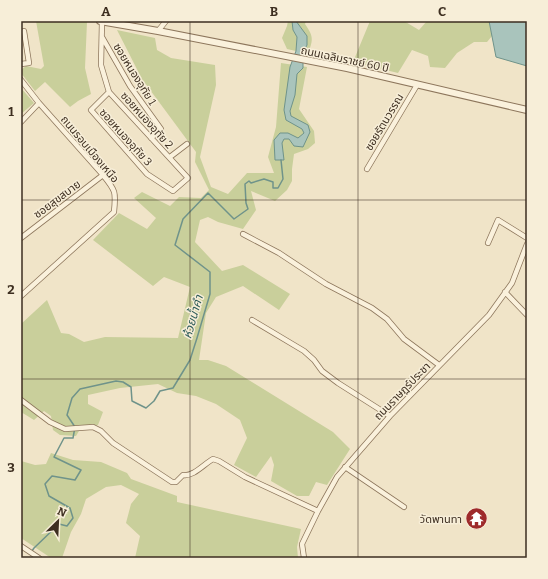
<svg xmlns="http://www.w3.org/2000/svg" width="548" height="579" viewBox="0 0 548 579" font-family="Bitter,'Noto Sans Thai',serif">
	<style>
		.green { fill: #c9cf9b }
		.water { fill: #a9c4bc; stroke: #6f938a }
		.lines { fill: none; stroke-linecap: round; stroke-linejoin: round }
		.stream { stroke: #6f938a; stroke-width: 1.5 }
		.minor-casing { stroke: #8d765c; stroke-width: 6 }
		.tertiary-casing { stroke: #8d765c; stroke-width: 8 }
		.minor { stroke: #faf1dc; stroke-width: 4.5 }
		.tertiary { stroke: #faf1dc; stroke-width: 6 }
		.grid { fill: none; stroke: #3d2e20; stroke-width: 1; stroke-opacity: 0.55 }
		.labels { text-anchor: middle; stroke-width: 3; stroke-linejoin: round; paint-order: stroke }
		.street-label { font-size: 11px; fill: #3d2e20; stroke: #f7eed8 }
		.poi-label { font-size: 11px; fill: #3d2e20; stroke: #f7eed8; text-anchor: end }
		.water-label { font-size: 12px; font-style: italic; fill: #2f5d5a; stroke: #f7eed8 }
		.neatline { fill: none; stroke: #3d2e20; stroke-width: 1.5 }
		.grid-label { font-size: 13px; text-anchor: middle; font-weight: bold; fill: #3d2e20 }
	</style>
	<rect width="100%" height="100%" fill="#f0e4c8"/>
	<path class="green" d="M36,21L87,22L85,68L91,94L78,101L70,107L45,82L35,91L21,73V70L26,66L41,69L44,66Z
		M288,21H292L293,30L297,37L296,51L287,49L282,38L287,26Z
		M296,21H306L305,24C314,37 313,39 308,54L303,53L307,45Z
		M370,21H404L419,30L427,21H465L467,22L469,21H489L492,36L487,42H474L457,53L445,68L430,67L428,56L412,50L398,73L353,62Z
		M117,30L155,38L157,50L171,58L215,65L216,85L200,157L211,187L228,194L247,173H274L268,157L276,127L281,63L307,67L299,109L314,131L315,143L308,149L294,154L292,169V181L287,190L275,201L251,191L256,210L243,229L218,222L208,217L200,220L195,242L222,271L243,265L290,294L279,310L243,286L216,297L206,313L199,360H208L226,366L333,432L350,449L327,485L316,482L309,496H297L271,481L274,465L271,456L256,477L234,465L247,438L240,420L216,404L196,396L177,393L158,384L120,388L88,395V404L103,412L98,425L79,431L76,436L60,435L53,430L51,416L44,411L34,420L21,412V324L47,300L61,333L69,334L84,342L105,337L178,338L190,287L164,277L153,286L93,240L119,213L147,229L156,218L134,198L142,192L170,206L179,197L201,198L209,190L195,162L196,152L142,79Z
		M21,88L34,103L21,114Z
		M51,453L73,460L101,462L127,473L131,479L177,496V502L301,529L297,547L298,558H135L140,536L126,523L131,504L139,494L121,485L106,487L86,499L81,514L71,532L62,558H51L21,538V461L35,465L46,464Z"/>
	<path class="water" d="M292,21H296L307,36V45L303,53V68L297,74L295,95L290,111L291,116L308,125L310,132L303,147L294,146L289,139H284L282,143L284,160H275L274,140L280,133H288L298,138L304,133L302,129L286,120L284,110L290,67L296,51L297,37L293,30Z
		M489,21H527V66L496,57Z"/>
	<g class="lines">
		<path class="stream" d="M32,551L34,548L59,524L67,526L73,518L70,508L49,496L45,484L52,476L75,480L81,470L54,457L64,438H73L75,427L67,415L72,398L80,389L116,381L123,382L131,387L132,401L146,408L154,401L160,391L173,388L190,360L197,338L210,294V272L175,245L183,219L208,193L234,219L248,209L246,203L245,184L249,181L251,183L264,179L273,182V188H278L283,179L281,160"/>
		<defs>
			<path id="minor" d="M102,21L101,65L109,92L188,178L173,191L147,174L91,110L109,92
				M158,31L166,21
				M102,37L130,86L161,129L151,138
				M21,64L29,63L24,31
				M21,80L39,103L103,175C116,191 116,192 114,212L21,296
				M21,122L39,103
				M170,157L187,144
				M367,169L417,85
				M243,234L279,253L326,284L372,308L387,319L404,339L439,365
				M21,238L103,175
				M488,243L498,220L527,238
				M505,292L527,315
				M252,320L304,351L314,360L322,371L338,383L390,416
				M21,400L50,422L65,429L93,427L101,431L113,443L172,482H176L183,475C193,477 204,464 213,459L219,461L245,477L318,511
				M345,467L404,507
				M21,546L39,558
				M304,558L302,544L318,511L337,477L390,416L489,315L512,283L527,244"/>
			<path id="tertiary" d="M100,21L158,31L347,68L527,110"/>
		</defs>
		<use href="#minor" class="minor-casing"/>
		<use href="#tertiary" class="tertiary-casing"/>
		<use href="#minor" class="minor"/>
		<use href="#tertiary" class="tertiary"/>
	</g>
	<path class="grid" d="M190,21V558M358,21V558M21,200H527M21,379H527"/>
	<defs>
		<symbol id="temple-disc" viewBox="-11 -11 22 22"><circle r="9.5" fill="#9e2a2b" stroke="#f7eed8"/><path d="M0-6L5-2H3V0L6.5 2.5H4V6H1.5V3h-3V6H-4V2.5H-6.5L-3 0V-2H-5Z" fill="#fff"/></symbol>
	</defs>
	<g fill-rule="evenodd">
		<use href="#temple-disc" x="464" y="506" width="25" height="25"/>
	</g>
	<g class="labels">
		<g class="street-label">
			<text transform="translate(345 59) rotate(12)" y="4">ถนนเฉลิมราชย์ 60 ปี</text>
			<text transform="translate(135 74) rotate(58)" y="4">ซอยหนองอุทัย 1</text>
			<text transform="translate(147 120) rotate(48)" y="4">ซอยหนองอุทัย 2</text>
			<text transform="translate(384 122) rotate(-59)" y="4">ซอยรัตนวรรณ</text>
			<text transform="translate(126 137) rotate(48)" y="4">ซอยหนองอุทัย 3</text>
			<text transform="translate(90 149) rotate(50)" y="4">ถนนรอบเมืองเหนือ</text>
			<text transform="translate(57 199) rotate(-37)" y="4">ซอยสุขสบาย</text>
			<text transform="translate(402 391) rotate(-46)" y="4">ถนนราษฎร์ประชา</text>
		</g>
		<g class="poi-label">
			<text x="462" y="523">วัดพานทา</text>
		</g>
		<g class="water-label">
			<text transform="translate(193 317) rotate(-74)" y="4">ห้วยน้ำคำ</text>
		</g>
	</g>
	<rect width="548" height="579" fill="none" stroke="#f7eed8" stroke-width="44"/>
	<g transform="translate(58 521) rotate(24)" stroke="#f7eed8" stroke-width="3" paint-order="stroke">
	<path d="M0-3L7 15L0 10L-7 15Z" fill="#3d2e20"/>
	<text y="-6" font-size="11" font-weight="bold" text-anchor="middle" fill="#3d2e20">N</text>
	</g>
	<rect x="22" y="22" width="504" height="535" class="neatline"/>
	<g class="grid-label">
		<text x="106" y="16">A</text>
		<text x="274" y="16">B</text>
		<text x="442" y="16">C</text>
		<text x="11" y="116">1</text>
		<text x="11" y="294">2</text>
		<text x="11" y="472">3</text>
	</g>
</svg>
